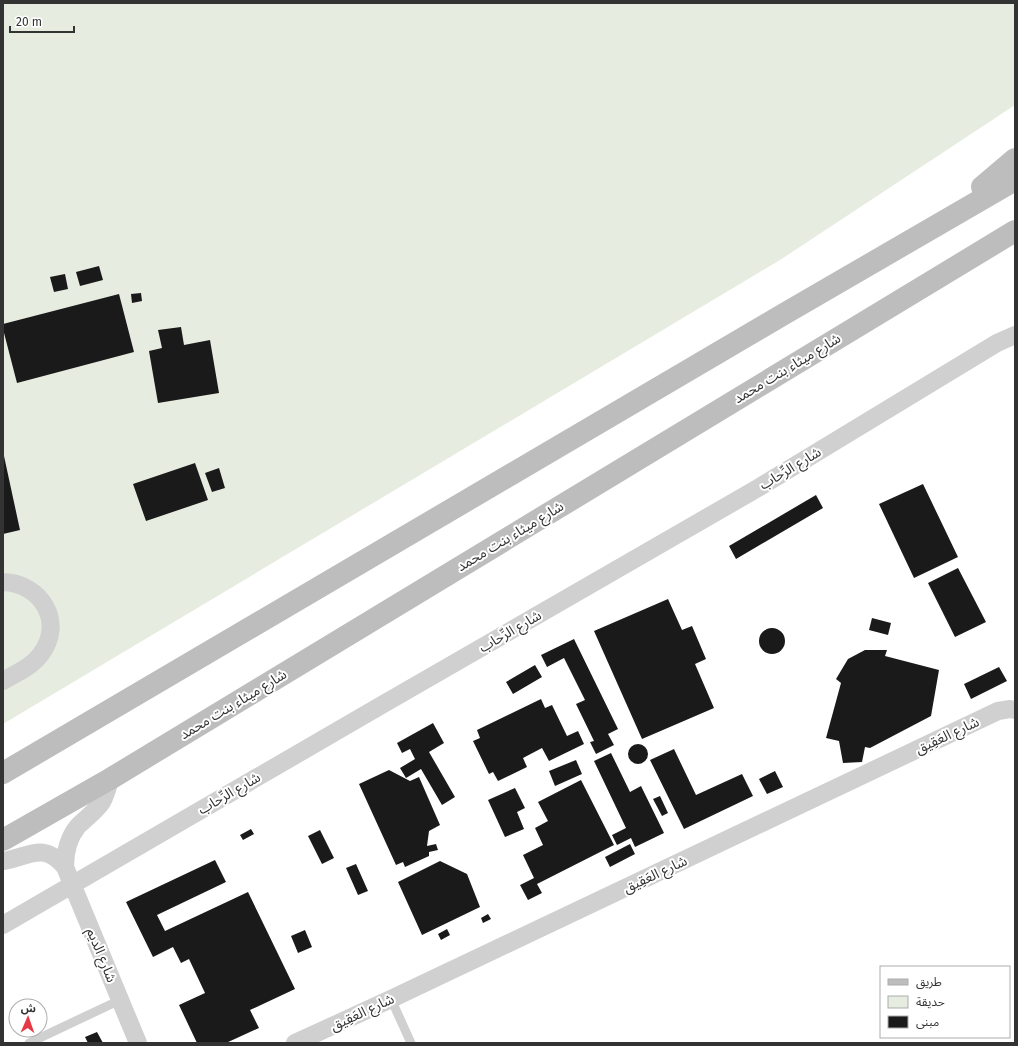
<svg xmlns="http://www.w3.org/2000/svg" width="1018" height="1046" viewBox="0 0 1018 1046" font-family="'Fira Sans','Noto Sans Arabic',sans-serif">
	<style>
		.green { fill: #e6ecdf }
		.building { fill: #1a1a1a }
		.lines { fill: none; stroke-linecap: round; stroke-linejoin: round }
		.service { stroke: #d0d0d0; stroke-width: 9 }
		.minor { stroke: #d0d0d0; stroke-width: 18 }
		.secondary { stroke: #bdbdbd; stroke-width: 22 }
		.labels { text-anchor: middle; stroke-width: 4; stroke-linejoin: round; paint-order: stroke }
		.street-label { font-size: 14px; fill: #333; stroke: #fff }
	</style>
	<rect width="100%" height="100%" fill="#fff"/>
	<path class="green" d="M3,3H1015V105L780,260L3,724Z"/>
	<path class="building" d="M99,266L103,280L80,286L76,272Z
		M65,274L68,289L54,292L50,277Z
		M141,293L142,301L132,303L131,294Z
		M119,294L134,352L17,383L3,329V324Z
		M181,327L184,345L210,340L219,393L158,403L149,351L162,348L158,330Z
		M4,456L20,530L3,534V457Z
		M195,463L208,500L146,521L133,484Z
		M219,468L225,488L212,492L205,473Z
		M923,484L958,557L914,578L879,504Z
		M816,495L823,508L736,559L729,546Z
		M958,568L986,622L955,637L928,583Z
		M668,599L682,630L692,626L706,659L695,664L714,708L642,739L594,631Z
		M872,618L891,623L888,635L869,630Z
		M759 641a13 13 0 1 1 26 0a13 13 0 1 1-26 0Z
		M574,639L618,729L608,734L614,745L596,754L590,742L594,741L576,704L585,700L564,658L547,667L541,655Z
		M865,650H887L885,656L939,670L931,716L870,748L865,747L862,762L843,763L839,741L826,738L841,683L836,679L848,659Z
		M535,665L542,677L513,694L506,682Z
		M999,667L1007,681L971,699L964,684Z
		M541,699L545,708L552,705L567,736L578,731L584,744L549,761L542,748L523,758L527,767L498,781L493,772L489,774L473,741L480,738L477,730Z
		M433,723L444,743L429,752L455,797L442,805L421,769L406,778L400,768L415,759L410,749L402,753L397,743Z
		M628 754a10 10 0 1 1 20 0a10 10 0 1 1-20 0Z
		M674,749L696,795L742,774L753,796L684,829L650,760Z
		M611,753L630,792L641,786L664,833L635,847L631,838L617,845L612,835L626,828L594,761Z
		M576,760L582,774L555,786L549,771Z
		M389,770L410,781L419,777L440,825L429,831L427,846L436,844L438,850L429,852V856L405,867L403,862L396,865L359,784Z
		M775,771L783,787L767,794L759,779Z
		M581,780L614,845L537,884L542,893L528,900L520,885L534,878L523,855L543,845L535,828L548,821L538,802Z
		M515,788L525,808L517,812L524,829L505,837L488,800Z
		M660,796L668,813L662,816L653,799Z
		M251,829L254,834L243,840L240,835Z
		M320,830L334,858L322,864L308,836Z
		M630,844L635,854L610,867L605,857Z
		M215,860L226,882L157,915L165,931L248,892L295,989L250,1010L259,1028L226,1043H197L179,1005L205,993L189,959L181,963L173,947L153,957L126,902Z
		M440,861L467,874L480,907L422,935L398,882Z
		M356,864L368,891L358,895L346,868Z
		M488,914L491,919L483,923L481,918Z
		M447,929L450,935L441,940L438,934Z
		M305,930L312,947L298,953L291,936Z
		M97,1032L103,1043H88L85,1037Z"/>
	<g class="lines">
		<path class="service" d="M391,999L411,1043
			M29,1043L120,1000"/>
		<path class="minor" d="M3,582C41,583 65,622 41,654C32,667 16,673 3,681
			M3,861C29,857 43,841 65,867L138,1043
			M65,867C65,852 68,838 78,826C86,818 95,812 102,802C106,795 108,787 110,779
			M3,925L380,706L758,488L997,343L1015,335
			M295,1043L391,999L998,711L1010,709L1015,710"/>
		<path class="secondary" d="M982,187L1015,159
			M3,773L784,314L1015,180
			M3,840L110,779L1015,231"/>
	</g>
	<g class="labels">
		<g class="street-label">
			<text transform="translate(787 368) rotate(-31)" y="5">شارع ميثاء بنت محمد</text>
			<text transform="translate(790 468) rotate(-31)" y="5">شارع الرِّحاب</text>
			<text transform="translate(510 536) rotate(-31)" y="5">شارع ميثاء بنت محمد</text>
			<text transform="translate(510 631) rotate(-30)" y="5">شارع الرِّحاب</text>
			<text transform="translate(233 704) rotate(-31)" y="5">شارع ميثاء بنت محمد</text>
			<text transform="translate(947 735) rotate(-25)" y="5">شارع العَقِيق</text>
			<text transform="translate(229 793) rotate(-30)" y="5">شارع الرِّحاب</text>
			<text transform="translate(655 874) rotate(-25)" y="5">شارع العَقِيق</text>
			<text transform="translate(102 955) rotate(68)" y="5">شارع الديم</text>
			<text transform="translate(362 1012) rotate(-25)" y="5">شارع العَقِيق</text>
		</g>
	</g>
	<rect width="1018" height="1046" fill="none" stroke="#333333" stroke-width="8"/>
	<rect x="880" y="966" width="130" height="72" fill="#ffffff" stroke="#adadad"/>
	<rect x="888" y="979" width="20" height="6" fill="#bdbdbd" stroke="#adadad"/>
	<text x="916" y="986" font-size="12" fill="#333333">طريق</text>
	<rect x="888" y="996" width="20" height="12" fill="#e6ecdf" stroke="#adadad"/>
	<text x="916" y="1006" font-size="12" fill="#333333">حديقة</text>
	<rect x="888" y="1016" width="20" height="12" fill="#1a1a1a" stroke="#adadad"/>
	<text x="916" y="1026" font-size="12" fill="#333333">مبنى</text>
	<g transform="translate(28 1018) rotate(2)"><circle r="19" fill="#ffffff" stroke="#adadad"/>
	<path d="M0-3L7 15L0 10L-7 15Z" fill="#e63946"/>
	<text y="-6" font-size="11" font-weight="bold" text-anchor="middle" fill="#333333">ش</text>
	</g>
	<path d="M10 26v6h64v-6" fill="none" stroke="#333333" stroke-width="2"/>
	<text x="16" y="26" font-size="12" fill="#333333" stroke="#ffffff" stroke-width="3" paint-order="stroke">20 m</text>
</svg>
